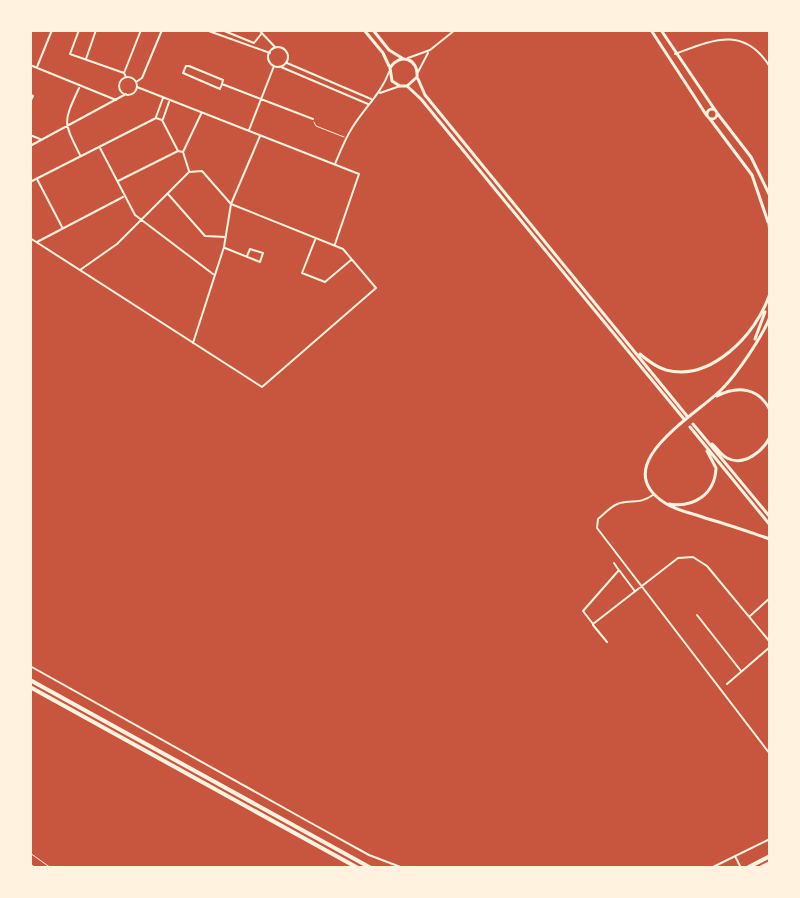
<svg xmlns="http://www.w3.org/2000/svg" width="800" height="898" viewBox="0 0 800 898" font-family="'PT Sans',sans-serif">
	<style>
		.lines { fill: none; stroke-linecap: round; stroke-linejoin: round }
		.path { stroke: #fff3e0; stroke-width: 1 }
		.pedestrian { stroke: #fff3e0; stroke-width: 1 }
		.minor { stroke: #fff3e0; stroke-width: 2 }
		.tertiary { stroke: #fff3e0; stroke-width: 2 }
		.secondary { stroke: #fff3e0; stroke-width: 3 }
		.trunk { stroke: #fff3e0; stroke-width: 4 }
	</style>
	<rect width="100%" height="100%" fill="#c8553d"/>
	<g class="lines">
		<path class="path" d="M30,853L51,868"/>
		<path class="pedestrian" d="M314,122L316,126L344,137"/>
		<path class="minor" d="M79,30L70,54L124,73
			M206,30L270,53
			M222,30L254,43L262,33
			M259,30L275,47
			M268 57a10 10 0 1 1 20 0a10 10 0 1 1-20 0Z
			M675,54C713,40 744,25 770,67
			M408,58L430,50L455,30
			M86,59L96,30
			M287,63L371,99
			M30,65L116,100
			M37,67L52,30
			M281,67L368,104
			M418,72L428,53
			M126,77L124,73L141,30
			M119 86a9 9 0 1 1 18 0a9 9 0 1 1-18 0Z
			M136,82L142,78L162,30
			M222,84L223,80L189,66H186L183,73L220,89L222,84L313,119
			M137,87L359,174L335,244
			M79,88C63,123 63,121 80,155
			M380,93L400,86
			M30,94L33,96L30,102
			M156,117L163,98
			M163,119L169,102
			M249,130L274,66
			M30,135L40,139
			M30,146L126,94
			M100,148L135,215L213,274
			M335,164C340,152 345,139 352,128C364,108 381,94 389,72
			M189,171L183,152L201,114
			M37,179L62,227
			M118,181L178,151L183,152
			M30,182L156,118L162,120L178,151
			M168,194L205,236L226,237
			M30,238L262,387L376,288L343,249L231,204L202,171L189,172
			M315,240L302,273L325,282L351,260
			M37,242L123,197
			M225,248L260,262L263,253L250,249L247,256
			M80,270L117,244L188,173
			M193,343L224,247L231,204L260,136
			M653,495C640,504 634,500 620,503C612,505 604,514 598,519L597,528L770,754
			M614,563L618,569
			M634,590L619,570L583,611L593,624L678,558L693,557L707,566L770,642
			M697,615L741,671
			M750,616L770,598
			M593,625L607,642
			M30,666L311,823L369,855L403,868
			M727,684L770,647
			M736,858L741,868
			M711,868L770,839"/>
		<path class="tertiary" d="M30,864L34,868"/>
		<path class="secondary" d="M364,30L383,53L389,66
			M373,30L389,50L402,58
			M651,30L707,116
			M661,30L715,110
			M418,79L425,95L687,416
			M407,86L417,77C419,59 400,52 390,68L392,81L400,86H407L421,99L684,419
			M707 114a5 5 0 1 1 10 0a5 5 0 1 1-10 0Z
			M717,113L751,157L770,196
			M710,119L752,175L768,222
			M770,218V226
			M769,224L770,232
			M770,317C762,337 737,374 722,389C698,414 605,465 665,503C677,511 692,513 705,518C727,524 749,532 770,539
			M755,339L765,312
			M640,354C648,361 656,367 666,370C711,382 756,334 769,296
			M717,396C738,385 759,388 770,410
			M693,424L770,517
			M690,427L770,525
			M712,444C717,448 721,455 727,458C744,467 763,451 770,437
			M669,504C694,508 715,494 716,468L707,451"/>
		<path class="trunk" d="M30,680L371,868
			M30,687L358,868
			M747,868L770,856
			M760,868L770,863"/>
	</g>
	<rect width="800" height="898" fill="none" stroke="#fff3e0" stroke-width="64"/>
</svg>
